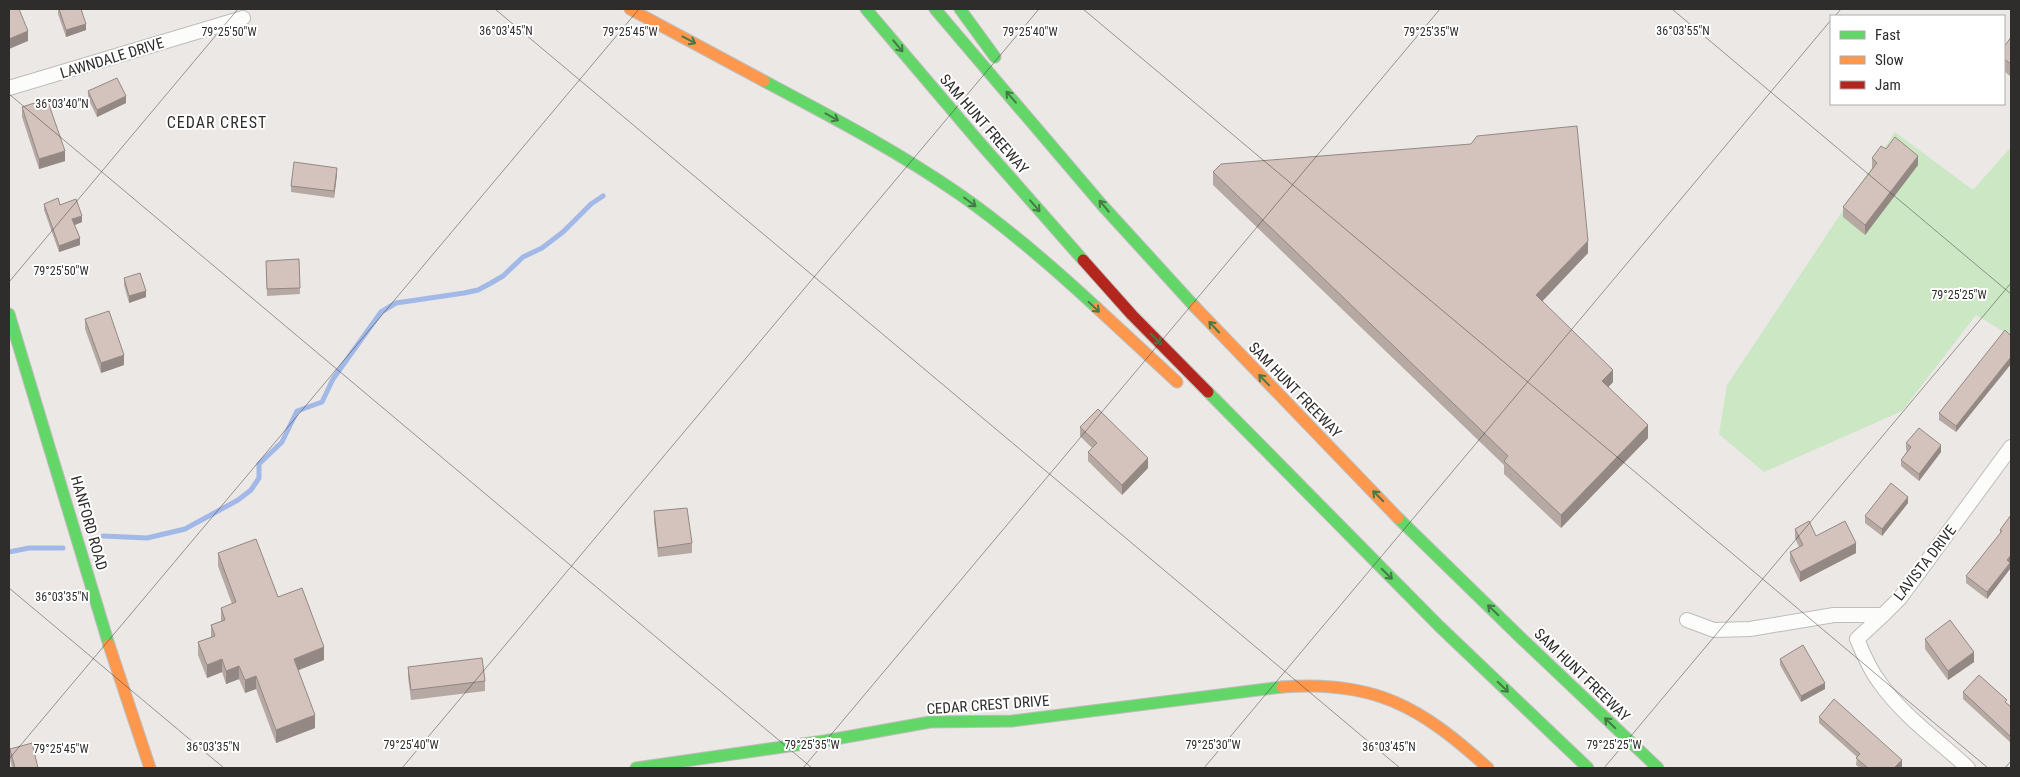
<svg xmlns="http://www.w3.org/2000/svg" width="2020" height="777" viewBox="0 0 2020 777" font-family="'Roboto Condensed',sans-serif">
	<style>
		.green { fill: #cce7c4 }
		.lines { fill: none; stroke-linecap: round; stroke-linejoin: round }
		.stream { stroke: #a2b8e7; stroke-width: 5 }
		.street-casing { stroke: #bebdbb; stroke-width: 16 }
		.fast-casing { stroke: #bebdbb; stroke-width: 13 }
		.slow-casing { stroke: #bebdbb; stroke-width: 13 }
		.jam-casing { stroke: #bebdbb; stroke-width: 13 }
		.street { stroke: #fcfcfb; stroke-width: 14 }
		.fast { stroke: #63d668; stroke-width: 11 }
		.slow { stroke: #ff974d; stroke-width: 11 }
		.jam { stroke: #b3261e; stroke-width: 11 }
		.wall { fill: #b6a8a2 }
		.shaded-wall { fill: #948884 }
		.building { fill: #d4c3bc; stroke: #948884 }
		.oneway { stroke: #467947 }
		.ticks { fill: none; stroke: #2f2d2c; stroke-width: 1; stroke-opacity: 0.45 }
		.labels { text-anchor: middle; stroke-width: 4; stroke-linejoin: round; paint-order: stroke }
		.street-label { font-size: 15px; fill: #2f2d2c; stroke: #fff }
		.neighbourhood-label { font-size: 16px; letter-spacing: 1px; fill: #2f2d2c; stroke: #fff }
		.ticks-label { font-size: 12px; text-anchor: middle; fill: #2f2d2c; stroke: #fff; stroke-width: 4; stroke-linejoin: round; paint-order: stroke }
	</style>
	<rect width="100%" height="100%" fill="#ebe8e5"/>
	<path class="green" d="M1895,132L1973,190L2011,147V336L1976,315L1902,411L1764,472L1719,434L1727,385Z"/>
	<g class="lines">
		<path class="stream" d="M103,536L147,538L185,529L238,500L251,490L259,478V464L282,442L297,411L322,402L333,379L381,312L396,303L464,293L478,290L491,283L503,276L523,257L542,248L563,232L591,204L603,196
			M9,552L29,548H63"/>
		<defs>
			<path id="street" d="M9,88L243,18
				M1883,615L1857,639C1863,654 1870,670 1880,683C1903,716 1939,741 1968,768
				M1687,620L1714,630L1750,629L1834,615H1883L1900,598L2011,447"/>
			<path id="fast" d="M866,9L980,143L1083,260
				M935,9L1102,205L1195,307
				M960,9L995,57
				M764,81C832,117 899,152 962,196C1010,230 1054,268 1097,308
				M9,314L109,645
				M1208,392L1439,626L1588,768
				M1398,518L1521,638L1658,768
				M636,768L824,741L930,722L1012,721L1282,687"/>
			<path id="slow" d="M630,9L764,81
				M1195,307L1398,518
				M1097,308L1177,382
				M109,645L150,768
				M1282,687C1375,680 1421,707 1488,768"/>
			<path id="jam" d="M1083,260L1132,315L1208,392"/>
		</defs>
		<use href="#street" class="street-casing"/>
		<use href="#fast" class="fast-casing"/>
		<use href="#slow" class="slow-casing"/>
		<use href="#jam" class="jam-casing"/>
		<use href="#street" class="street"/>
		<use href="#fast" class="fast"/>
		<use href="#slow" class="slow"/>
		<use href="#jam" class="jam"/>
	</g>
	<path class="wall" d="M58,9H81L86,30L66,37L58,14Z
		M2011,37V77L2004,71V47Z
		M88,91L126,103L97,117L88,98Z
		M22,107L65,161L39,169L22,117Z
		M1886,149L1918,165L1865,235L1843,217V207L1872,169V158Z
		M1213,172L1588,253L1542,301L1613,382L1608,387L1648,438L1561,528L1504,474V465L1213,185Z
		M337,174L334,198L291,192V186Z
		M44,204L60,205L82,222L75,225L80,245L59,252L44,210Z
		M299,259L300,294L267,296L266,261Z
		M124,278L146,297L129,303L124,285Z
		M85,319L124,365L101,373L85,329Z
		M2011,336V364L1956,432L1939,420V413Z
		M1080,427L1148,468L1122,495L1088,461V452L1092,448L1080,436Z
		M1906,443L1941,452L1919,481L1901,466V460L1907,451L1906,450Z
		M1908,503L1882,536L1865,523V516Z
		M654,511L692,543V553L658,557L654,521Z
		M2011,515L2010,569L1987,599L1966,583V576L2000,534V530Z
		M1795,529L1816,536L1856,553L1800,582L1790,561V552L1799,547L1795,538Z
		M218,553L278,597L324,660L298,670L315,728L276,743L256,689L245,693L239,679L226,684L222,672L207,678L198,655V642L211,637V625L221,621V608L232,604L218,566Z
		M1925,639L1974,662L1948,680L1925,649Z
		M1780,659L1825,689L1801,702L1780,665Z
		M408,667L485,681V691L411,700L408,677Z
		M1963,692L2007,703L2011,707V743L1963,699Z
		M1819,717L1902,767L1900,768H1860L1856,765L1857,757L1819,723Z
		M10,749L38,768H12L10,759Z"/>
	<path class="shaded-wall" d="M86,24V30L66,37V30Z
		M28,31V41L9,49V39Z
		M126,96V103L97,117V110Z
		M65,151V161L39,169V159Z
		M1918,156V165L1865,235V225Z
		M337,168V174L334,198V191Z
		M82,216V222L72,226V219Z
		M80,238V245L59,252V246Z
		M1588,241V253L1536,308V295Z
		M146,291V297L129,303V296Z
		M124,355V365L101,373V363Z
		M2011,357V364L1956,432V426Z
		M1613,370V382L1602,394V381Z
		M1648,425V438L1561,528V515Z
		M1941,445V452L1919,481V474Z
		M1148,458V468L1122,495V485Z
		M1908,497V503L1882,536V529Z
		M1856,543V553L1800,582V572Z
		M2011,555L2010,569L1987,599V592Z
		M324,647V660L294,672V659Z
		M1974,652V662L1948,680V671Z
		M222,659V672L207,678V665Z
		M239,666V679L226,684V671Z
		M256,676V689L245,693V680Z
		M1825,683V689L1801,702V696Z
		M315,715V728L276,743V730Z
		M1902,760V767L1900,768H1894Z"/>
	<path class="building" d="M9,9H19L28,31L9,39Z
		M59,9H81L86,24L66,30Z
		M2011,37V64L2004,59V47Z
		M117,78L126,96L97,110L88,91Z
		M47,99L65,151L39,159L22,107Z
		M1577,126L1588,241L1536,295L1613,370L1602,381L1648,425L1561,515L1504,461L1508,456L1213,172L1221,164L1471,144L1477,136Z
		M1895,137L1918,156L1865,225L1843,207L1877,163L1872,158L1881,146L1886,149Z
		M294,162L337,168L334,191L291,186Z
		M58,198L60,205L76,199L82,216L72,219L80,238L59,246L44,204Z
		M299,259L300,288L267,289L266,261Z
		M140,273L146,291L129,296L124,278Z
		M109,311L124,355L101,363L85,319Z
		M2005,330L2011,336V357L1956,426L1939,413Z
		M1098,409L1148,458L1122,485L1088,452L1097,443L1080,427Z
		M1919,428L1941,445L1919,474L1901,460L1911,447L1906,443Z
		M1891,483L1908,497L1882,529L1865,516Z
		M687,508L692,543L658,548L654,511Z
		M2011,515V555L2007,560L2010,563L1987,592L1966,576L2002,531L2000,530Z
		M1809,521L1816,536L1845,521L1856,543L1800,572L1790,552L1803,545L1795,529Z
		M256,539L278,597L302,588L324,647L294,659L315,715L276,730L256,676L245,680L239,666L226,671L222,659L207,665L198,642L215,636L211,625L225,620L221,608L236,602L218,553Z
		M1950,620L1974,652L1948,671L1925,639Z
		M1803,645L1825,683L1801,696L1780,659Z
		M482,658L485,681L411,690L408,667Z
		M1979,675L2007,700L2005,702L2011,707V737L1963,692Z
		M1834,699L1902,760L1894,768H1868L1856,758L1860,754L1819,717Z
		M32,743L38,768H15L10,749Z"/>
	<defs><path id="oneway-shaft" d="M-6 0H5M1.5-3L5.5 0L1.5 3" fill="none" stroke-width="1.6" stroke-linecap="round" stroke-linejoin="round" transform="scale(1.25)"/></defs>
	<g class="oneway">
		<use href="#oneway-shaft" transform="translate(689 40) rotate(28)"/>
		<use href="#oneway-shaft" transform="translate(898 46) rotate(50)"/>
		<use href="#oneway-shaft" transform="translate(1011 97) rotate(-131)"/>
		<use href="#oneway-shaft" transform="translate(832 117) rotate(29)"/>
		<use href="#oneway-shaft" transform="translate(970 202) rotate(37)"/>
		<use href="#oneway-shaft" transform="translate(1035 206) rotate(49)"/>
		<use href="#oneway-shaft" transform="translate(1104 206) rotate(-130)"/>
		<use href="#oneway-shaft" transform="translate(1094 307) rotate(43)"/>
		<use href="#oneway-shaft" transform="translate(1214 327) rotate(-133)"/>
		<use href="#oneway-shaft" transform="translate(1156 339) rotate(46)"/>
		<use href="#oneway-shaft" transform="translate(1264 380) rotate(-134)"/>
		<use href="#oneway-shaft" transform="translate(1378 496) rotate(-135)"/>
		<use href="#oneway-shaft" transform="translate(1387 574) rotate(45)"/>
		<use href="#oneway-shaft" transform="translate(1493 610) rotate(-136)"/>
		<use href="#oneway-shaft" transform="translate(1503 687) rotate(44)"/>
		<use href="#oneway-shaft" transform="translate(1610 723) rotate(-136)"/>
	</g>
	<path class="ticks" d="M495,9L1400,768M1083,9L1988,768M1672,9L2011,294M1835,16L1841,9M9,94L812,768M9,282L238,9M9,588L224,768M9,759L639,9M402,768L1039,9M803,768L1440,9M1204,768L1831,20M1604,768L2011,283M2005,768L2011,761"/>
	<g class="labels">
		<g class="street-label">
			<text transform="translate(112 58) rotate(-17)" y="5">LAWNDALE DRIVE</text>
			<text transform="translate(984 124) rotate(49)" y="5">SAM HUNT FREEWAY</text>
			<text transform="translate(1295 390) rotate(46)" y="5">SAM HUNT FREEWAY</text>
			<text transform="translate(89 523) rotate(74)" y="5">HANFORD ROAD</text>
			<text transform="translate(1925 563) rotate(-52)" y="5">LAVISTA DRIVE</text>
			<text transform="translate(1582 675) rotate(44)" y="5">SAM HUNT FREEWAY</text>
			<text transform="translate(988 705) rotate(-4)" y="5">CEDAR CREST DRIVE</text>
		</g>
		<g class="neighbourhood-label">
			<text x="217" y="128">CEDAR CREST</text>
		</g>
	</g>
	<g class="ticks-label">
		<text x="506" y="35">36°03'45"N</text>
		<text x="1683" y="35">36°03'55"N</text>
		<text x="229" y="36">79°25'50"W</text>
		<text x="630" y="36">79°25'45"W</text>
		<text x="1030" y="36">79°25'40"W</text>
		<text x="1431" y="36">79°25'35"W</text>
		<text x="62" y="108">36°03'40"N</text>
		<text x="61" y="275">79°25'50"W</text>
		<text x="1959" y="299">79°25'25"W</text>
		<text x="62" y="601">36°03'35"N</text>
		<text x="411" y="749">79°25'40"W</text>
		<text x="812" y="749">79°25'35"W</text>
		<text x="1213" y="749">79°25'30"W</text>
		<text x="1614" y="749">79°25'25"W</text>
		<text x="213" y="751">36°03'35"N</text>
		<text x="1389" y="751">36°03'45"N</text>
		<text x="61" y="753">79°25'45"W</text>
	</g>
	<rect width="2020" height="777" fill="none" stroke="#2f2d2c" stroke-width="20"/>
	<rect x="1830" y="15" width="175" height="90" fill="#ffffff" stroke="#acabab"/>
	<rect x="1840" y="31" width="25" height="8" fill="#63d668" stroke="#acabab"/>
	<text x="1875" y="40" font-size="15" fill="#2f2d2c">Fast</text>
	<rect x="1840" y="56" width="25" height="8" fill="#ff974d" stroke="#acabab"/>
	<text x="1875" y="65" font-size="15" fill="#2f2d2c">Slow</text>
	<rect x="1840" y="81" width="25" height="8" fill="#b3261e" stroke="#acabab"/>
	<text x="1875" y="90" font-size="15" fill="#2f2d2c">Jam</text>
</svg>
